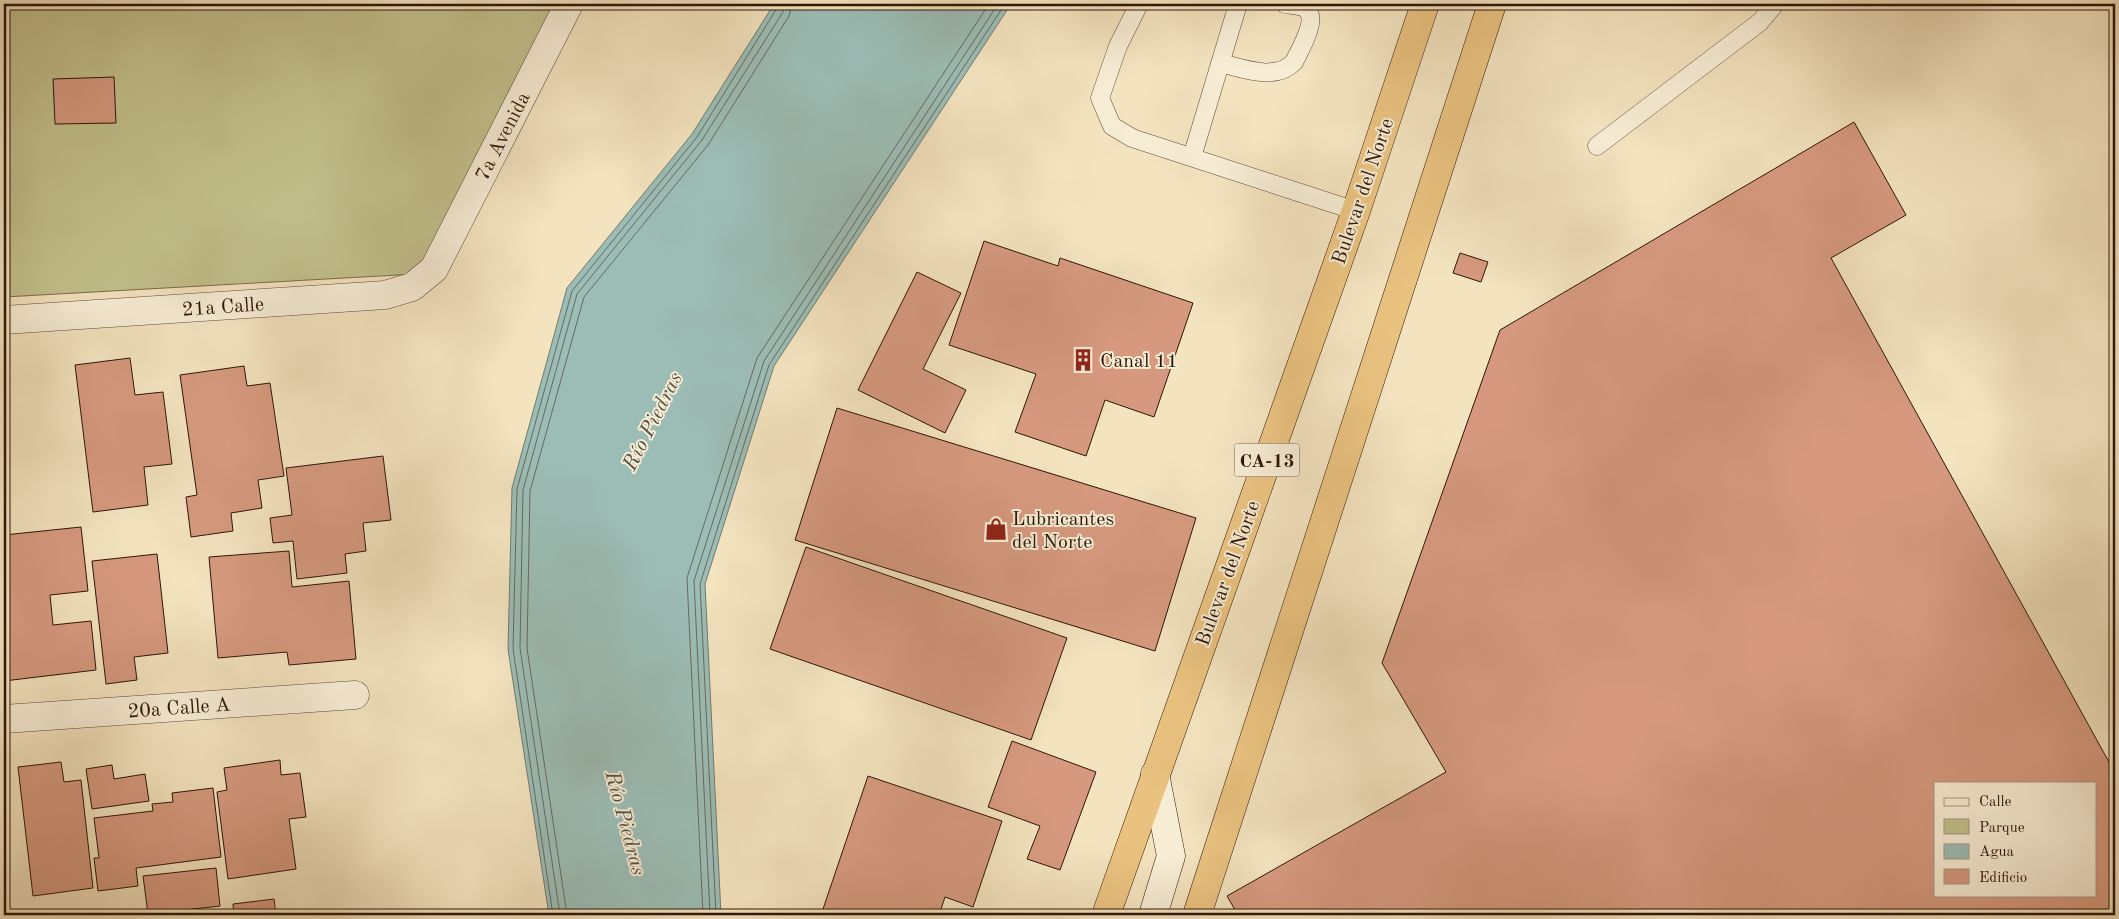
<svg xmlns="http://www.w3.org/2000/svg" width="2119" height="919" viewBox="0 0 2119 919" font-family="'Old Standard TT',serif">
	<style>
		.green { fill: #c2c18d; stroke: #786c4a }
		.water { fill: #9cbdb6; stroke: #707a70 }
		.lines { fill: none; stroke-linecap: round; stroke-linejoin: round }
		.shore { stroke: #656a5e; stroke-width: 1 }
		.building { fill: #d6997f; stroke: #2e1606; fill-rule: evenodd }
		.lane-casing { stroke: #5f4934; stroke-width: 19 }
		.street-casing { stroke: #5f4934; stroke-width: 29 }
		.secondary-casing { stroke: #2e1606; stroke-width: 29 }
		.highway-casing { stroke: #2e1606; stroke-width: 29 }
		.lane { stroke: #f7edd5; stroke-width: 18 }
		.street { stroke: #f7edd5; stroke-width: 28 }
		.secondary { stroke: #f7edd5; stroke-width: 28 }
		.highway { stroke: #eac280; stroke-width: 28 }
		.labels { text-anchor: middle; stroke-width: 4; stroke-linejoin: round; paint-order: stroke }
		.shield { fill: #f7edd5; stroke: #6a5644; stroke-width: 1 }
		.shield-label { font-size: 19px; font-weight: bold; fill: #2e1606 }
		.street-label { font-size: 20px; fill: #2e1606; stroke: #f7edd5 }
		.poi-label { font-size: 20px; fill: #2e1606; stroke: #f7edd5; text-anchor: start }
		.water-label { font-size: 21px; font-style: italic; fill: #545044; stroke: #f7edd5 }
	</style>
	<rect width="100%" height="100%" fill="#f3e3bf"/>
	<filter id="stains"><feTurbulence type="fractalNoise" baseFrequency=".004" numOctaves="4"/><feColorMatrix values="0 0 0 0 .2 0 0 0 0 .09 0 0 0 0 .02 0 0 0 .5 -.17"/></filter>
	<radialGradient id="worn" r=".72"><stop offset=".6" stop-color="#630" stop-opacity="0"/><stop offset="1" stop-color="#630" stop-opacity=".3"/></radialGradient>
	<path class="green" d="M4,4H557L416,274L4,297Z"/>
	<path class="water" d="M774,4H1011L774,366L705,584L721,915H549L508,649L512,488L567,288L692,134Z"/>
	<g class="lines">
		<path class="shore" d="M553,915L513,649L517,489L572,291L697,137L777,8L778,4
			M560,915L520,648L523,490L577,294L702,140L783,12L784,4
			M567,915L527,648L530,491L584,297L708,145L789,16L792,4
			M703,915L687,578L757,358L989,4
			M710,915L694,581L764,361L998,4
			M716,915L700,584L769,365L1005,4"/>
	</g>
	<path class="building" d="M114,77L116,123L55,124L53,79Z
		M1854,122L1906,215L1831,258L2115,773V915H1238L1227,896L1446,772L1382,663L1500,330ZM1935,783H2095V895H1935Z
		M984,241L1058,266L1060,258L1193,303L1154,417L1105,400L1086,456L1015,432L1036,374L949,345Z
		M1460,253L1488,262L1481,282L1453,273Z
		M917,272L961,293L923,369L966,390L945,433L858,390Z
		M130,358L135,395L163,392L172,464L144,467L148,505L93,512L75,365Z
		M244,366L247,386L270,383L284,476L258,480L262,508L231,513L233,531L191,537L186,497L197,495L180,375Z
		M837,408L1196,518L1155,651L795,540Z
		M383,456L391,520L363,523L366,551L345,554L347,573L297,579L293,541L273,543L270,518L292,515L286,468Z
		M81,527L88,591L50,595L53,625L91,621L96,670L4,681V535Z
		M806,547L1067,638L1031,740L770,649Z
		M289,551L292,587L349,581L356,659L289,665L287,652L218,658L209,557Z
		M157,554L168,653L134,657L137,680L106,684L92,561Z
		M1012,741L1096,772L1060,870L1027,859L1040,826L988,807Z
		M280,760L281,775L300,773L306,817L289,819L296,869L228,879L217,792L227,790L224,768Z
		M61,762L64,782L81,780L93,888L33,896L18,767Z
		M112,765L114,779L145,774L149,801L92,809L86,769Z
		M868,776L1002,821L973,907L945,897L939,915H821Z
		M213,788L221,857L136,868L138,886L98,891L94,858H99L94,818L153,811L152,804L173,802L172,793Z
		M216,868L220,906L148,914L143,876Z
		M274,899L276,915H234L233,904Z"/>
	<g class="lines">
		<defs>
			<path id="lane" d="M1139,4L1118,46L1100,98L1112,126L1132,138L1356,211
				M1220,63C1242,68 1275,82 1294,62C1299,51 1320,18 1305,8C1300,5 1291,5 1285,4
				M1597,146L1760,22L1775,4
				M1192,157L1238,4"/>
			<path id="street" d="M4,320L385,295L412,287L434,269L569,4
				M4,719L355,695"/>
			<path id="secondary" d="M1153,915L1171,856L1155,774"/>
			<path id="highway" d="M1106,915L1356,211L1425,4
				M1197,915L1492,4"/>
		</defs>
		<use href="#lane" class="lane-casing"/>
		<use href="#street" class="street-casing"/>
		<use href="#secondary" class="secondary-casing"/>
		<use href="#highway" class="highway-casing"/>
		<use href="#lane" class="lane"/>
		<use href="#street" class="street"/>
		<use href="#secondary" class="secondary"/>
		<use href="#highway" class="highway"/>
	</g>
	<defs>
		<symbol id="building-bare" viewBox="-9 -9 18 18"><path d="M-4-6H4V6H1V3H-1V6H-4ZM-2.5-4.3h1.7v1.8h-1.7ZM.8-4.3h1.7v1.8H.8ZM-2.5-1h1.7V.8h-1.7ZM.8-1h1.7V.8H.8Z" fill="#8f2418" stroke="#f7edd5" stroke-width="2.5" paint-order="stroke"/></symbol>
		<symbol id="shop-bare" viewBox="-9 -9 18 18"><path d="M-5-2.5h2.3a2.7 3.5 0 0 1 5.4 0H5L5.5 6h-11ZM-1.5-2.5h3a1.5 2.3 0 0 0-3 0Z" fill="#8f2418" stroke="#f7edd5" stroke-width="2.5" paint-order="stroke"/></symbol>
	</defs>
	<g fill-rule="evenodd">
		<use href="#building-bare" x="1067" y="344" width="32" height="32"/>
		<use href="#shop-bare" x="980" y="513" width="32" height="32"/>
	</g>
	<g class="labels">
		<rect class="shield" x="1234.5" y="443.5" width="65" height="33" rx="4"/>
		<g class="shield-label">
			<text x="1267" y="467">CA-13</text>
		</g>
		<g class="street-label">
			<text transform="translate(502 136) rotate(-63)" y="7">7a Avenida</text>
			<text transform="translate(1362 191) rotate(-71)" y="7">Bulevar del Norte</text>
			<text transform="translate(223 306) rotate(-4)" y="7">21a Calle</text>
			<text transform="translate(1227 573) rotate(-70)" y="7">Bulevar del Norte</text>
			<text transform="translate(179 707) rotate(-4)" y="7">20a Calle A</text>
		</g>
		<g class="poi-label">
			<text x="1100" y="367">Canal 11</text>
			<text x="1012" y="525">Lubricantes<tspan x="1012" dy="23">del Norte</tspan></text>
		</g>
		<g class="water-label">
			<text transform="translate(652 421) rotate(-63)" y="7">Río Piedras</text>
			<text transform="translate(626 823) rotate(75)" y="7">Río Piedras</text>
		</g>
	</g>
	<rect width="2119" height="919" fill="none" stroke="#f3e3bf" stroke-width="20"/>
	<rect x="5" y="5" width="2109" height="909" fill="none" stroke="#2e1606" stroke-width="2.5"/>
	<rect x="10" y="10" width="2099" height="899" fill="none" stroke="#2e1606"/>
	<rect x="1934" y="782" width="162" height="115" fill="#f7edd5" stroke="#a79782"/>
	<rect x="1944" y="798" width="25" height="8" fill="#f7edd5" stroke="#a79782"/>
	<text x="1979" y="806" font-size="15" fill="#2e1606">Calle</text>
	<rect x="1944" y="819" width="25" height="15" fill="#c2c18d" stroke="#a79782"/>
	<text x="1979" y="832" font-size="15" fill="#2e1606">Parque</text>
	<rect x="1944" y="844" width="25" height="15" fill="#9cbdb6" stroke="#a79782"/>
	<text x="1979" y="856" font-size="15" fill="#2e1606">Agua</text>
	<rect x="1944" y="869" width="25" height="15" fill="#d6997f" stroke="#a79782"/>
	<text x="1979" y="882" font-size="15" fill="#2e1606">Edificio</text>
	<rect width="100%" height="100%" filter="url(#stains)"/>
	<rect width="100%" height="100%" fill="url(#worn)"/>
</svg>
